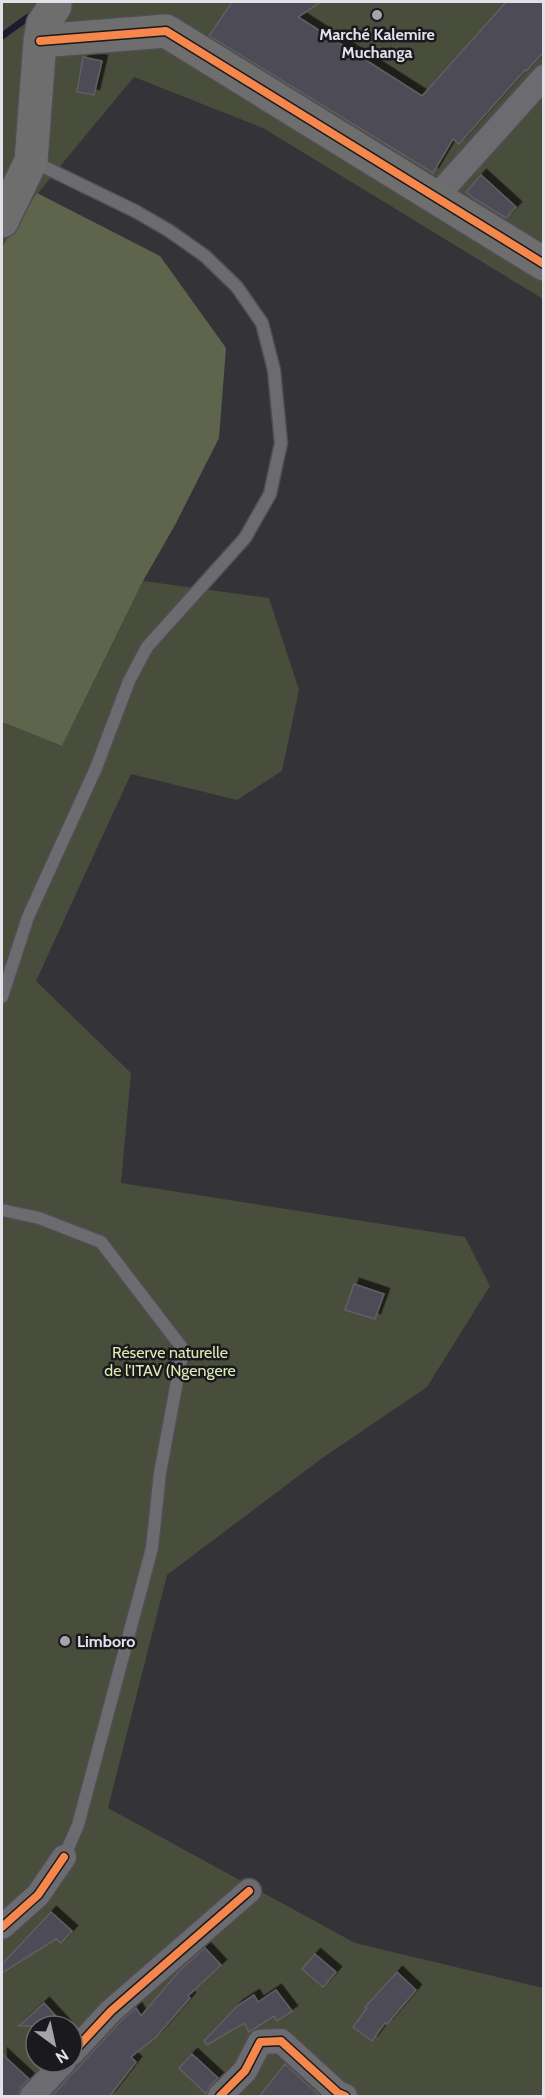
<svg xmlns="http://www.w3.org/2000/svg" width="545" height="2098" viewBox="0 0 545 2098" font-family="Cabin,sans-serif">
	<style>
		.green { fill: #494d3b; fill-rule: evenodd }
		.forest { fill: #5f654c }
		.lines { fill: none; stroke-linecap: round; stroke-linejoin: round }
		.stream { stroke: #1d192f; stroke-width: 7 }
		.building { fill: #4d4c54; stroke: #605f64; stroke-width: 1.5; filter: url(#shadow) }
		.lane-casing { stroke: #4f4f54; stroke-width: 15 }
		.street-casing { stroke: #4f4f54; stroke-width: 27 }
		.secondary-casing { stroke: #4f4f54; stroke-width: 36 }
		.lane { stroke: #6c6b70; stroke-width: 12 }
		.street { stroke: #6c6b70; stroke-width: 24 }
		.secondary { stroke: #6e6e6f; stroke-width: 33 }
		.cycleway-casing { stroke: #19191e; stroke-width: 11 }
		.cycleway { stroke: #f5874c; stroke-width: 8 }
		.poi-dot { fill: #a5a4ab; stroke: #19191e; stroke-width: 2 }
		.labels { text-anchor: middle; stroke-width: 5; stroke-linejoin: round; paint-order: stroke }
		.poi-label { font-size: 16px; font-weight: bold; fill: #e2e1e9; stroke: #19191e }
		.park-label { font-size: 16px; fill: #dceab1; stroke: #19191e }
	</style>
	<defs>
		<filter id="shadow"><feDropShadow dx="5.5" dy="-5.5" stdDeviation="0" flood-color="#0009"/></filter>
	</defs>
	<rect width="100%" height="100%" fill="#333338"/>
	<path class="green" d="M2,2H543V299L263,128L134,77L38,193L2,247Z
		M143,581L269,598L299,690L282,771L237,800L131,774L36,981L131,1073L121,1183L465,1237L490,1286L427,1387L321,1459L167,1575L108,1808L355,1943L543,1988V2096H2V1411L3,1410L2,1408V722L62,746ZM36,2026H72V2062H36Z"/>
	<path class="forest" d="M37,193L160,256L226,348L219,438L175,525L143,581L62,746L2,722V247Z"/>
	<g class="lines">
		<path class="stream" d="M2,36L27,18L34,15"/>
	</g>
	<path class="building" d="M232,2H321L298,17L422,96L506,2H543V53L526,71L525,70L459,144L453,139L433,173L209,36Z
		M83,57L102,61L94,95L77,92Z
		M481,175L516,207L506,218L475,199L466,192Z
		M354,1284L384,1294L375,1319L345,1310Z
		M51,1912L72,1931L61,1943L56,1939L2,1973V1964Z
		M205,1948L221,1965L188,1996L190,1998L156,2037L131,2057L136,2062L109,2097H51L121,2021L136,2008L141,2016L180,1970Z
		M315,1954L336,1972L323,1987L302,1969Z
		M397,1972L416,1990L387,2024L385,2023L372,2041L353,2027L367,2008L365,2007Z
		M276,1990L292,2011L277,2021L274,2016L249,2032L244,2023L207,2045L204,2041L237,2006L254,1995L258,2002Z
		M44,2003L65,2026H19Z
		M2,2054L29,2079L21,2087L18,2097H2Z
		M192,2054L218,2078L210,2086L206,2094L179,2068Z
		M285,2064L321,2097H259Z"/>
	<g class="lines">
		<defs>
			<path id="lane" d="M2,997L28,917L96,768L129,681L147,647L245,538L270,494L281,443L274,370L262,323L237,287L205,256L168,230L135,211L32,161
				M2,1210L39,1218L101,1242L183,1349L160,1473L152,1548L78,1825L64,1857"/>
			<path id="street" d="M436,197L544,77
				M2,1927L38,1895L64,1857
				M72,2053L111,2011L249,1891
				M32,2096L64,2062
				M220,2096L245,2071L260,2042L281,2041L338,2093L345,2096"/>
			<path id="secondary" d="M40,41L166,31L544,264
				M2,221L31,161L40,41L43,24L55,6V2"/>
		</defs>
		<use href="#lane" class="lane-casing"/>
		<use href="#street" class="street-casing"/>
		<use href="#secondary" class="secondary-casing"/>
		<use href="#lane" class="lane"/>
		<use href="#street" class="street"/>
		<use href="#secondary" class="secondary"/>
		<defs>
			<path id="cycleway" d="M40,41L166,31L544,264
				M2,1927L38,1895L64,1857
				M72,2053L111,2011L249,1891
				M220,2096L245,2071L260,2042L281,2041L338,2093L345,2096"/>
		</defs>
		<use href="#cycleway" class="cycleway-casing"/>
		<use href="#cycleway" class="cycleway"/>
	</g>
	<g class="poi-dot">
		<circle cx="377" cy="15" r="6"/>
		<circle cx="65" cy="1641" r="6"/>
	</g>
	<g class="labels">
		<g class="poi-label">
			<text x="377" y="40">Marché Kalemire<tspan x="377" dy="18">Muchanga</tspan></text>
			<text x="77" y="1647" text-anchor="start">Limboro</text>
		</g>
		<g class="park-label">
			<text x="170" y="1358">Réserve naturelle<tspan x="170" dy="18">de l'ITAV (Ngengere</tspan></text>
		</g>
	</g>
	<rect width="545" height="2098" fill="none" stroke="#e2e1e9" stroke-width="6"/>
	<g transform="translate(54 2044) rotate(147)"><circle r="28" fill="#19191e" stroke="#69696f" stroke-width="1.5"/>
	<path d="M0-4.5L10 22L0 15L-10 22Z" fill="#a5a4ab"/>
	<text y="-9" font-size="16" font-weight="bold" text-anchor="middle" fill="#e2e1e9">N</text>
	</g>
</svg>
